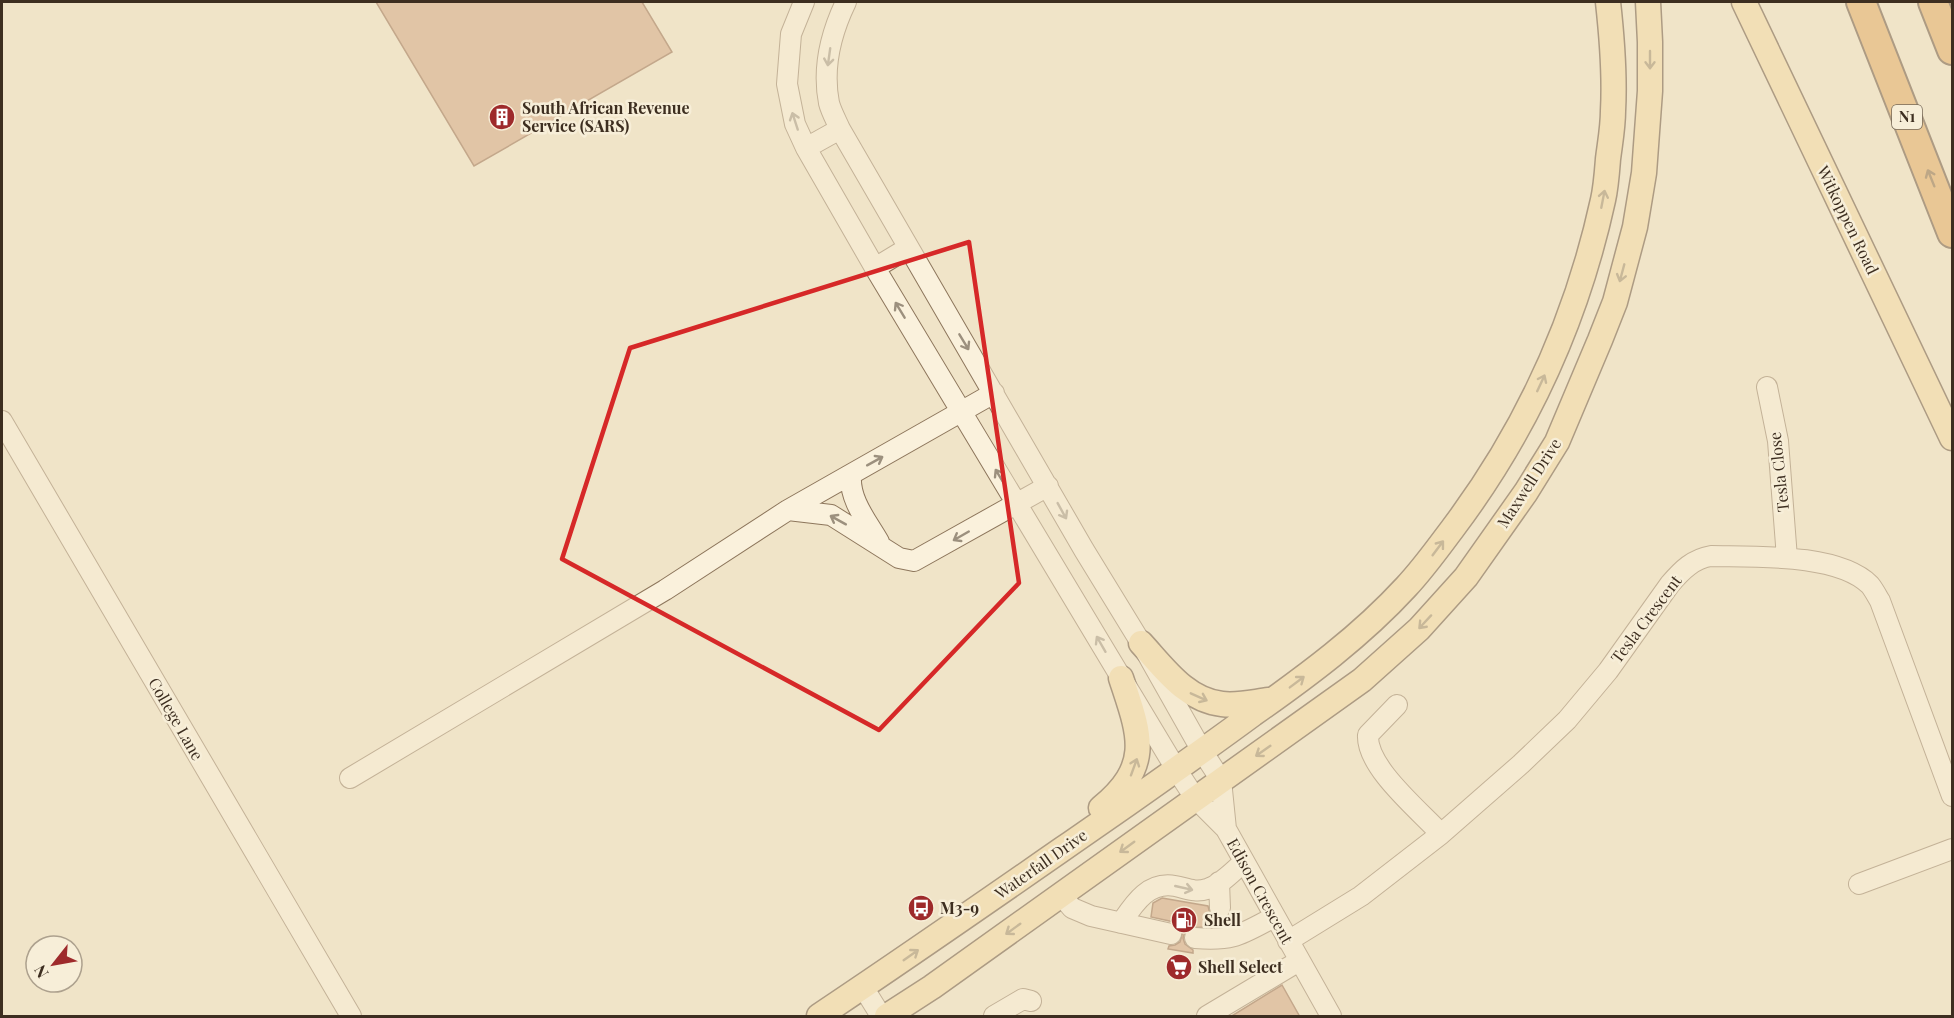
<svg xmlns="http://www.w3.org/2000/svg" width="1954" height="1018" viewBox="0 0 1954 1018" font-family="'Playfair Display',serif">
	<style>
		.building { fill: #cf9f7d; stroke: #8d5f41; stroke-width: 1.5 }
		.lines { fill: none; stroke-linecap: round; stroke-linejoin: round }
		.minor-tunnel { stroke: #ccc0a6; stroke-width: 20; stroke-dasharray: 20 10; stroke-linecap: butt }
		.minor-casing { stroke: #8d765c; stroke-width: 22 }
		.major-casing { stroke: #5b4430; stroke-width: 27 }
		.highway-casing { stroke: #5b4430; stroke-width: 32 }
		.minor { stroke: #faf1dc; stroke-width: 20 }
		.major { stroke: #f3d9a0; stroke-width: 24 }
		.highway { stroke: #e0a458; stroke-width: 28 }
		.oneway { stroke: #9c907e }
		.oneway2 { stroke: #988460 }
		.oneway3 { stroke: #7e5d36 }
		.marked { fill: none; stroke: #d62828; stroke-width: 4.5; stroke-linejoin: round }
		.labels { text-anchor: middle; stroke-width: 5; stroke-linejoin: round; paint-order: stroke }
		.shield { fill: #f7eed8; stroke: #756857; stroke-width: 1.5 }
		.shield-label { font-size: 15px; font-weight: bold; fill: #3d2e20 }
		.poi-label { font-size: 16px; font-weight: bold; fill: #3d2e20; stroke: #f7eed8; text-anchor: start }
		.street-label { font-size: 16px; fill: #3d2e20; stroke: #f7eed8 }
	</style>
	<rect width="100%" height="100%" fill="#f0e4c8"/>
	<path class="building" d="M376,2H642L672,52L474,166Z
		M1162,898L1208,906L1210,914L1214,918L1224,919L1222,926L1189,928L1185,932L1183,938L1185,944L1193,950V953L1168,949L1169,946L1175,945L1180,942L1183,931L1180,926L1174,922L1151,917L1153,903Z
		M1282,985L1300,1017H1230Z"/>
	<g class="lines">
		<path class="minor-tunnel" d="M1219,931L1220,908"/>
		<defs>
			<path id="minor" d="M804,2L791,34L787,84L795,124L806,148L875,268L1176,769L1195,798L1226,829L1331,1016
				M846,2C831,33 822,67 829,103C831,111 836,120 840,129L1084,550L1141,643L1202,751L1221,780L1226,829
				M806,148L840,129
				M875,268L908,248
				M1767,387L1778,441L1787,558
				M2,421L351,1016
				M851,475C849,500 867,521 879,542
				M788,510L831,515L899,558L914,561L1048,486
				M1397,705L1368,735C1366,767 1419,810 1441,834
				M350,778L665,590L788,510L994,393
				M1219,882L1220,908
				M1859,884L1952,849
				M1061,895L1072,908L1091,916L1171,934
				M1121,923C1134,904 1148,881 1175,886C1186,888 1195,893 1207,889C1221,885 1233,871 1244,862
				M1195,938C1234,941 1240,935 1274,917
				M1288,941L1361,896L1441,834L1521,764L1567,720L1608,671L1670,584C1682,570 1693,559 1711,556C1754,557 1838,553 1870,585C1874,590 1877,596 1880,601L1952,796
				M863,987L881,1016
				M994,1016L1023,999L1031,1001
				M1207,1016L1299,961"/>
			<path id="major" d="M1744,2L1952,438
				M1141,643C1164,668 1186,700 1222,704C1238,706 1253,702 1269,700
				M1101,808C1154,765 1139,733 1121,678
				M819,1016C918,950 1015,882 1113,814C1160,781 1207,748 1253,714C1307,676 1361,636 1406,587C1423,569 1438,548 1453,528C1526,431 1577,319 1603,200C1606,187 1607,172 1608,159C1610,143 1613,127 1613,111C1615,75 1612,38 1608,2
				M887,1016L932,987L1362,680L1419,629L1466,577L1526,492L1557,442L1600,340L1615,302L1635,227L1644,173L1650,91V42L1648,2"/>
			<path id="highway" d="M1861,2L1952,233
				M1933,2L1952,50"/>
		</defs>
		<use href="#minor" class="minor-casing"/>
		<use href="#major" class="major-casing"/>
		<use href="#highway" class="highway-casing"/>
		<use href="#minor" class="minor"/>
		<use href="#major" class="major"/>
		<use href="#highway" class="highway"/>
	</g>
	<defs><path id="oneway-shaft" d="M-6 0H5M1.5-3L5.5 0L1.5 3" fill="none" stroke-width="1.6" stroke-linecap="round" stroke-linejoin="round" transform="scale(1.5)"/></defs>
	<g class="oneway">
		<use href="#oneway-shaft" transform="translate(829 57) rotate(98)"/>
		<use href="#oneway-shaft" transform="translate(795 121) rotate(-108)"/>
		<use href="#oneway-shaft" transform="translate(900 310) rotate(-121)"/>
		<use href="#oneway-shaft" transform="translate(964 342) rotate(59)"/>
		<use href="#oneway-shaft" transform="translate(875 461) rotate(-29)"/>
		<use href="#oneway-shaft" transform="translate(1000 477) rotate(-121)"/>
		<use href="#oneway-shaft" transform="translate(1062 511) rotate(61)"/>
		<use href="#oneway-shaft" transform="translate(838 520) rotate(-151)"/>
		<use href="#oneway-shaft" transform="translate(961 536) rotate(150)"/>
		<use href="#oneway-shaft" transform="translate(1101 644) rotate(-120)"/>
		<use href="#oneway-shaft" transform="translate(1184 888) rotate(13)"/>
	</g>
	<g class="oneway2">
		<use href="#oneway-shaft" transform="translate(1650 60) rotate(90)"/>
		<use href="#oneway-shaft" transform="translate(1603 199) rotate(-79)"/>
		<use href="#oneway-shaft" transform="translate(1622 273) rotate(105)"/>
		<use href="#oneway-shaft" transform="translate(1541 383) rotate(-65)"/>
		<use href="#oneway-shaft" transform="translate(1438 548) rotate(-53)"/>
		<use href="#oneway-shaft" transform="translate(1425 622) rotate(133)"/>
		<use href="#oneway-shaft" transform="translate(1297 682) rotate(-37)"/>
		<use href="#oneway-shaft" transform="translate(1199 697) rotate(24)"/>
		<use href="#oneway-shaft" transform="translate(1263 751) rotate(145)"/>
		<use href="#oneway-shaft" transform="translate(1134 767) rotate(-70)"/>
		<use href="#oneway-shaft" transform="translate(1127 847) rotate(144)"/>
		<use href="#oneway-shaft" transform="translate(1013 929) rotate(144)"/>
		<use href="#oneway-shaft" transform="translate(911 955) rotate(-35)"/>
	</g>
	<use class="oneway3" href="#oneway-shaft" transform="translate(1931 178) rotate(-112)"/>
	<path d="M0 0H1954V1018H0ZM969,242L1019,583L879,730L562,559L630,348Z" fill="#f0e4c8" fill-opacity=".55" fill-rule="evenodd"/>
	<path class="marked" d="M969,242L1019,583L879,730L562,559L630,348Z"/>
	<defs>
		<symbol id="building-disc" viewBox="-11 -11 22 22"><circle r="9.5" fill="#9e2a2b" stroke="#f7eed8"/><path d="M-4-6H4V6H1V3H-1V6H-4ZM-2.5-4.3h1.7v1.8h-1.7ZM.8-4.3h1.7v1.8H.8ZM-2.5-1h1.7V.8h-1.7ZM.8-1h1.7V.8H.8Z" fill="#fff"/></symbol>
		<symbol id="bus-disc" viewBox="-11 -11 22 22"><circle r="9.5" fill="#9e2a2b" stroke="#f7eed8"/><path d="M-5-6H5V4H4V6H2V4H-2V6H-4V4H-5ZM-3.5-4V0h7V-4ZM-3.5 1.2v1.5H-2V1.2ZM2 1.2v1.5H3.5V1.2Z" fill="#fff"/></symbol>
		<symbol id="fuel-disc" viewBox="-11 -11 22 22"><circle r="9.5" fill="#9e2a2b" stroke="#f7eed8"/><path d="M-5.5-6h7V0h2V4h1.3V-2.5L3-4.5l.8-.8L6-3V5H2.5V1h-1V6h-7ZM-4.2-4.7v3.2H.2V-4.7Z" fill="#fff"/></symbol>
		<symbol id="supermarket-disc" viewBox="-11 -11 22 22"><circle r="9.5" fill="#9e2a2b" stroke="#f7eed8"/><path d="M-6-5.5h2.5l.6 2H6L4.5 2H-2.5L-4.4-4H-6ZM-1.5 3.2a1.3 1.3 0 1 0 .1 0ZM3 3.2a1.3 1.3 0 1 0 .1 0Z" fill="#fff"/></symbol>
	</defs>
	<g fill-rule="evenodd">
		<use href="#building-disc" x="487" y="102" width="30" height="30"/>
		<use href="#bus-disc" x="906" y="893" width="30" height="30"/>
		<use href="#fuel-disc" x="1169" y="905" width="30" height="30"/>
		<use href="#supermarket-disc" x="1164" y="952" width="30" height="30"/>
	</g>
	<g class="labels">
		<rect class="shield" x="1892" y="105" width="30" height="24" rx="4.5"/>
		<g class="shield-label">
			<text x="1907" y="122">N1</text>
		</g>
		<g class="poi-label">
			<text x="522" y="114">South African Revenue<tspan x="522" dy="18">Service (SARS)</tspan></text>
			<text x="940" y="914">M3-9</text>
			<text x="1204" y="926">Shell</text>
			<text x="1198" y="973">Shell Select</text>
		</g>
		<g class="street-label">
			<text transform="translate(1848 220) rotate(64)" y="6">Witkoppen Road</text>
			<text transform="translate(1779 472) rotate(-96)" y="6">Tesla Close</text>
			<text transform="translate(1529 483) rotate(-57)" y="6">Maxwell Drive</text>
			<text transform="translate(1646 619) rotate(-53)" y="6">Tesla Crescent</text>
			<text transform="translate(176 719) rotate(60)" y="6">College Lane</text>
			<text transform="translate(1041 864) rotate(-35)" y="6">Waterfall Drive</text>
			<text transform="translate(1260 891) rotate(61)" y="6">Edison Crescent</text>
		</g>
	</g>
	<rect width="1954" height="1018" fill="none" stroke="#3d2e20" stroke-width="6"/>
	<g transform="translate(54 964) rotate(239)"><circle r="28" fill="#f7eed8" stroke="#ada18e" stroke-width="1.5"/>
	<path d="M0-4.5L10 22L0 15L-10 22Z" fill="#9e2a2b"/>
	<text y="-9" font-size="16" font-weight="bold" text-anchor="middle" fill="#3d2e20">N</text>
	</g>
</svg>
